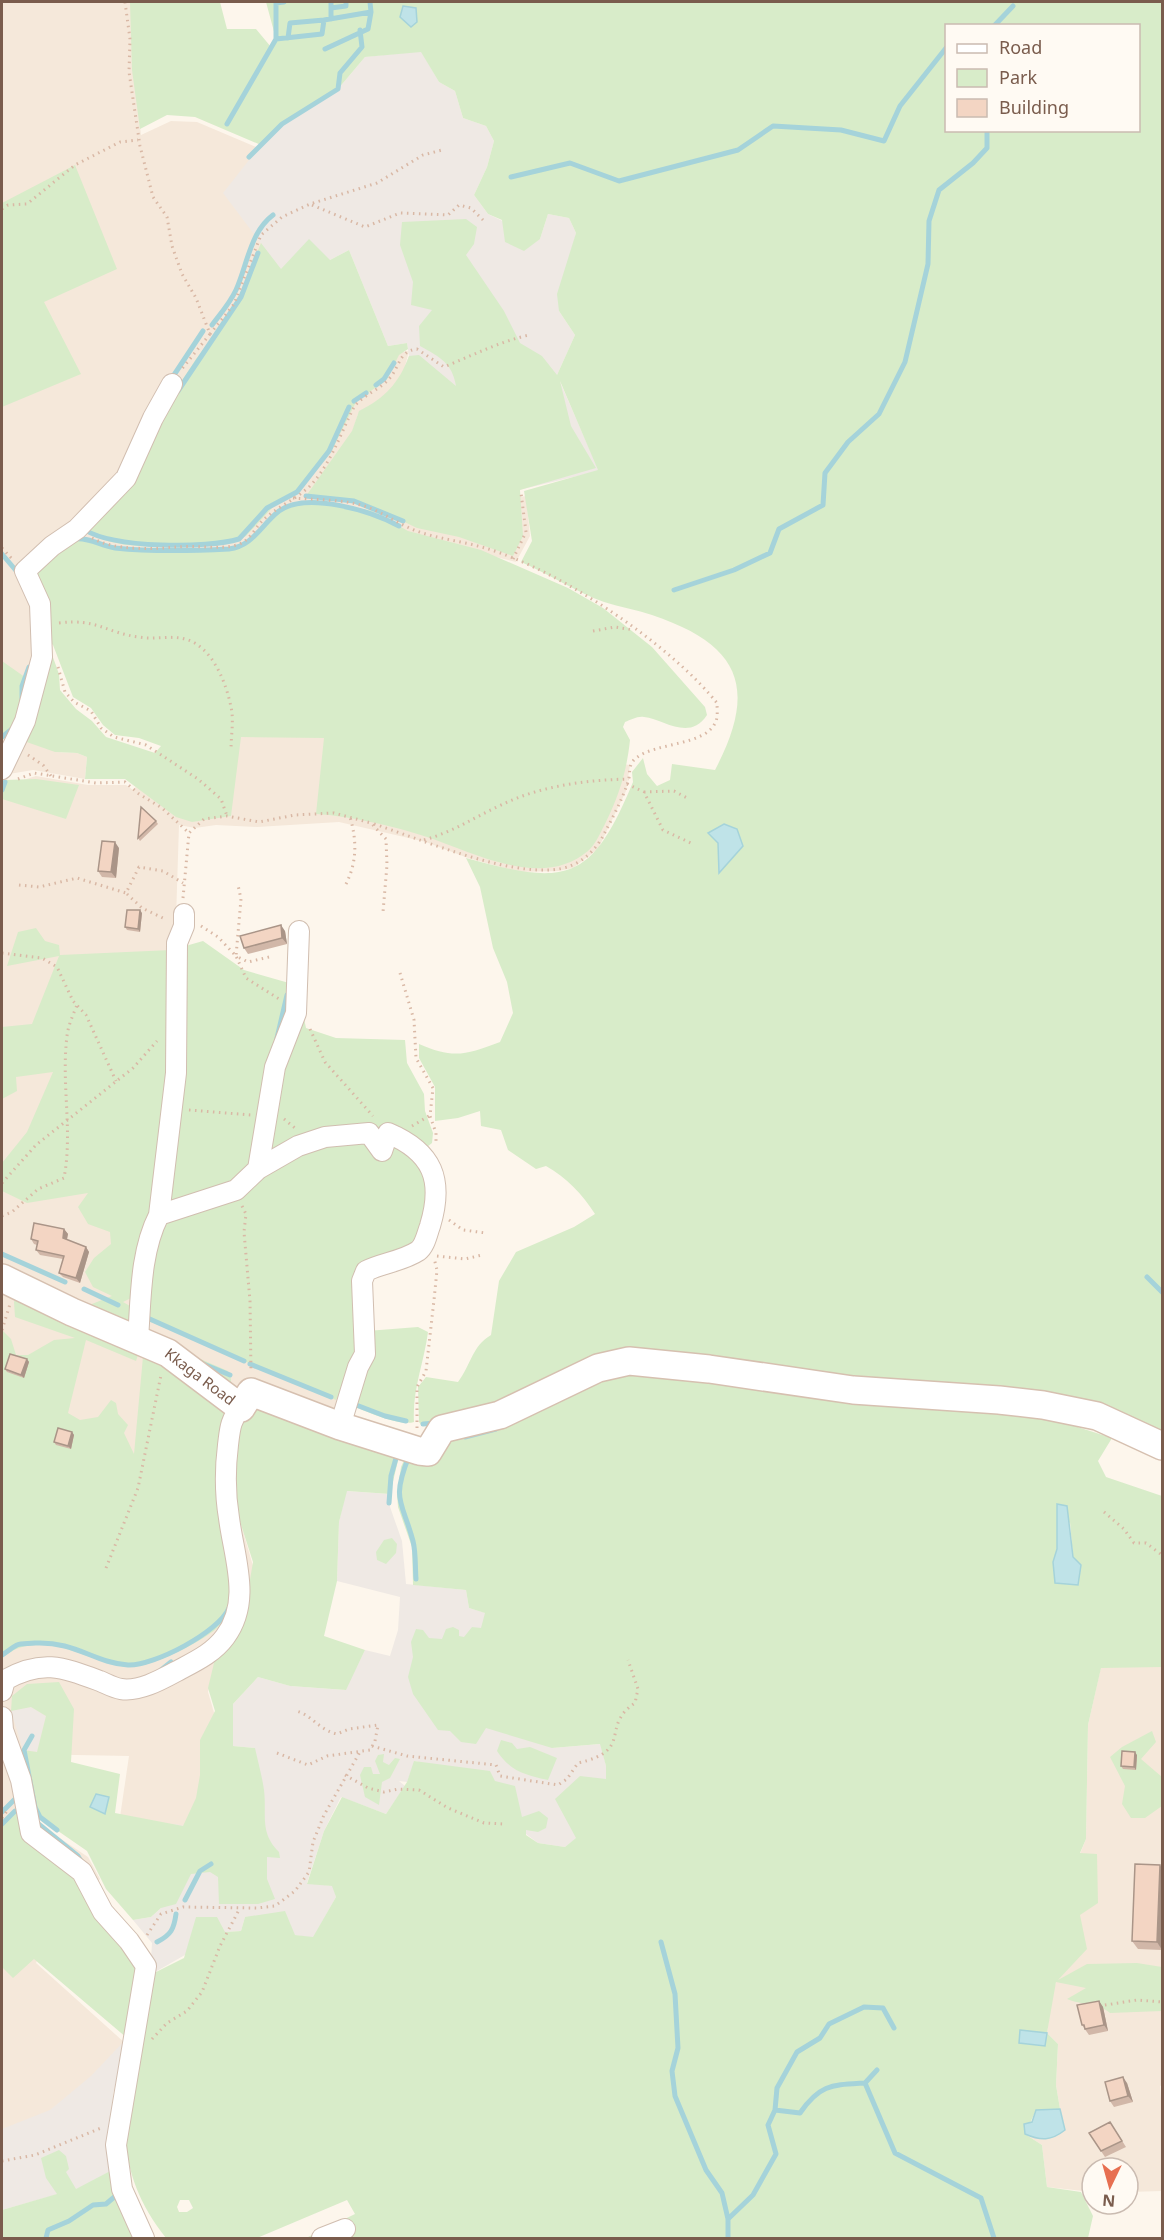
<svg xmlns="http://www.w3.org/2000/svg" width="1164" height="2240" viewBox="0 0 1164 2240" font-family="'Noto Sans',sans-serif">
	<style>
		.residential { fill: #f5e8da }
		.industrial { fill: #efe9e4 }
		.green { fill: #d8ecc9; fill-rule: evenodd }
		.water { fill: #bfe3e8; stroke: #a5d3da; stroke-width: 1.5 }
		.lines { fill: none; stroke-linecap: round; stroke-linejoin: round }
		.stream { stroke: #a5d3da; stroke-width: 5 }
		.street-casing { stroke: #d1beb0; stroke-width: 22 }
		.secondary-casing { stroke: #d6c0b0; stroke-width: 30 }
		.path { stroke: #d9b8a5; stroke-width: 3; stroke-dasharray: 1.5 4.5; stroke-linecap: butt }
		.street { stroke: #fff; stroke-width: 20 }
		.secondary { stroke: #fff; stroke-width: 27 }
		.wall { fill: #d1b7a8 }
		.shaded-wall { fill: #aa9588 }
		.building { fill: #f3d5c3; stroke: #aa9588; stroke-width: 1.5 }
		.labels { text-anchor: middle; stroke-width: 4.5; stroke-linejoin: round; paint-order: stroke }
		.street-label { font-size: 15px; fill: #7a5c4d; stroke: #fffaf3 }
	</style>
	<rect width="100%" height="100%" fill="#fdf6ec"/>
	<path class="residential" d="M2,2H131L136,92L141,135L171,121L197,122L261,149L388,354L409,351L402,378L383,399L358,414L351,436L504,500L526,496L530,536L516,562L417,537L240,551L34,574L55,752L77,753L87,757L85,779L33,770L9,774L7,780L20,781L36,776L88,785H126L133,790L162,755L228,713L630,765L626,791L598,849L573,868L558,871L518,872L468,858L426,842L339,822L257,827L216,825L195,828L179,825L176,919L171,950L246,977L298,992L305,1034L378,1119L380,1140L371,1272L364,1321L334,1416L236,1507L253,1566L246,1604L220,1642L208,1692L215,1716L196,1802L183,1827L120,1817L129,1756L24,1754L37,1819L55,1835L88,1857L100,1879L41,1952L36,1963L125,2043L71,2100L35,2122L2,2132Z
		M1101,1667H1162V2085L1160,2086L1162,2112V2191L1128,2192V2168H1092V2192L1047,2187L1042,2145L1025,2134L1060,2109L1056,2085L1058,2044L1047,2033L1052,1995L1097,1854H1080L1086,1839L1088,1725Z"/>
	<path class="industrial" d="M421,51L439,82L455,91L463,118L486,126L494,141L487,167L474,195L488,214L540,239L548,214L569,218L576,233L559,311L575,335L557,375L599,471L502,494L359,411L381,400L401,376L409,356L407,343L388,346L349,250L330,260L281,270L223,193L261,145L282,124L338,89L365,57Z
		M346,1491L390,1494V1507L402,1541L406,1584L466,1590L469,1608L530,1626L552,1748L601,1744L606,1766V1779L577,1838L565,1847L538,1843L526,1834L495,1781L415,1761L407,1782L399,1781L405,1786L386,1814L341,1797L324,1831L307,1883L333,1886L336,1897L313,1938L295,1935L245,1917L241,1931L225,1932L150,1975L152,1943L133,1920L151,1917L161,1908L175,1824L238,1837L255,1748L233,1746V1704L258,1677L290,1686L345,1690L365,1650L390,1656L398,1630L400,1597L337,1581L339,1522Z
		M31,1707L46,1716L37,1752L23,1750L11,1711Z
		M127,2038L113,2094L111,2131L114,2169L80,2188L2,2210V2129L50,2110L91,2076Z"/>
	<path class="green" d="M130,2H220L227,29H256L271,47L276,39L266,2H1162V1437L857,1381L660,1354L458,1423L422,1426L419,1422L418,1387L426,1377L458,1382C471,1365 472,1346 491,1335L499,1281L516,1252L574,1227L595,1214C583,1195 566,1177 546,1166L536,1169L508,1150L501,1130L481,1126L480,1111L458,1118L435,1121V1087L419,1058V1044C453,1059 466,1055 500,1042L513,1013L507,982L493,948L480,887L466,858C567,886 591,883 633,782L632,772L643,758L647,774L657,786L670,780L672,764L715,770C758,688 741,645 652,615C637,610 620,607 604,602C576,592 549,574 521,562L532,541L524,491L598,470L560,381L571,426L596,468L520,490L523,536L513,556L459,537L417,528L365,503L306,496L352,431L359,411C385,398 399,383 409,356L419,355L456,386C452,363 440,357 420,346L419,326L432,310L411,305L413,282L400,245L402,222L466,219L477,227L474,244L466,255L504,311L520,343L542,356L557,375L575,335L559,311L557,294L576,233L569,218L548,214L540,239L524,251L505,242L502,220L488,214L474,195L487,167L494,141L486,126L463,118L455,91L439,82L421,52L365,57L338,89L282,124L261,145L195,117L167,115L140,129L132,70ZM946,26H1138V130H946ZM718,843L743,845L719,872Z
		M75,165L117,269L44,302L81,374L2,407V203Z
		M309,239L330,260L349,250L388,346L407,343L408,349L399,355L387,379L356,402L332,450L300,490L273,507L246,536L233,543C190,545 122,555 84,531L196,359L222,325L242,290L261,243L281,269Z
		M310,503L350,506L372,511L408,531L481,550L568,588L603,608L652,647L705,707L707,715C689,742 664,719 644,717C637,716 631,720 625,722L623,727L630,740C627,769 620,794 605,824C600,833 596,844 588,851C542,890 475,853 427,837C394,826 350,816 316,814L324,738L241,737L231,816L192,822L176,817L125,779H85L87,757L77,753L55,752L21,740L50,649L59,674L60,690L76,709L92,721L106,737L155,753L161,746L139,738L115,735L103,725L91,708L73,697L53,645L47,639L33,569L81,536C90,539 98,545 107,546C124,549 228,552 239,547C272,528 263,506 310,503Z
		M2,661L29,680L15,731L2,740Z
		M36,779L79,785L66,819L2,799V785L5,780Z
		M36,928L45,941L59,945L60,955L171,950L164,1142L133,1297L123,1302L137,1310L142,1342L136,1361L86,1340L68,1413L80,1420L98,1417L111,1400L116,1403L118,1414L128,1425L124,1433L134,1454L145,1335L228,1371L231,1379L229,1610C225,1616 221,1624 216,1629C201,1642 148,1669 128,1667C92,1663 60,1637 22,1647C14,1649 8,1654 2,1657V1330L11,1339L16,1355H28L54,1340L75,1338L15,1317L14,1302L20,1288L82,1308L112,1296L93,1287L85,1272L94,1258L111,1244L110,1232L88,1224L78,1207L88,1193L27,1203L2,1191V1163L27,1132L53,1072L16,1077L17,1091L2,1099V1027L32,1024L59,956L7,966L18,932Z
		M203,941L244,970L289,983L288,999L246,1178L168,1208L182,947Z
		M300,999L306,1028L336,1038L405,1040L407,1063L424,1094L425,1111L433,1133L432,1143L427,1147L385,1129L366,1128L265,1157L275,1097Z
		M374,1137L418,1158L432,1193L419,1245L364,1268L363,1350L336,1400L139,1317L163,1221L304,1149Z
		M418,1327L428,1332C424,1363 412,1390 414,1422C399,1427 361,1409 345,1403L367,1331Z
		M634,1370L992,1409L1065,1423L1112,1438L1098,1461L1106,1477L1162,1496V1667L1101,1668L1088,1725L1086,1839L1080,1853L1097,1854L1098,1903L1080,1915L1087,1949L1058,1980L1087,1964L1137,1963L1162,1967V2011L1110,2013C1099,2003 1081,2005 1067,1999L1086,1988L1056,1982L1047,2033L1058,2044L1056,2085L1060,2109L1036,2110L1025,2134L1042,2145L1047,2187L1081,2192L1093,2216L1088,2238H306L355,2214L347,2200L257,2238H166C139,2203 128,2175 124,2130L150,1975L184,1958L196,1917H217L225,1932L241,1931L245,1917L285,1911L295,1935L313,1937L336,1897L332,1886L307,1884L324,1831L342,1797L386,1814L407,1782L414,1761L490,1771L495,1781L515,1786L522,1817L539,1811L548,1818L546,1828L538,1832L526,1830V1835L538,1843L565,1847L576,1838L555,1799L580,1776L606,1779V1766L600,1744L552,1748L486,1728L476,1744L461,1742L450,1731L438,1730L413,1694L408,1677L413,1657L411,1642L416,1629L423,1630L429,1638L442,1639L446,1629L453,1627L459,1630V1636L464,1637L472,1627L481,1628L485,1613L469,1608L466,1590L413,1585L412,1547L398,1507L397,1494L401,1467L410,1447L582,1385ZM1070,1522L1073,1557L1053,1562ZM180,2200H189L193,2208L187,2212H179L177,2207Z
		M243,1379L365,1426L401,1448L390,1494L347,1491L339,1522L337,1581L324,1636L365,1650L346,1690L290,1686L258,1677L233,1704V1746L255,1748C258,1762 262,1776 264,1790C267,1815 259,1832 279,1852L280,1858L267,1857V1879L275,1899L258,1904H219L218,1877L210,1872L191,1874L176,1904L161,1908L151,1917L133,1920L106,1889L87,1851L48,1824L33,1808L23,1750L37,1752L46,1716L31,1707L11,1711L12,1696L27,1684L59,1682L74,1709L71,1762L120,1774L115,1813L183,1826L196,1798L200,1775V1740L215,1711L208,1688L220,1638L247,1597L253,1562L234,1503L231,1472Z
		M392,1538L397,1544L396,1553L386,1564L377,1560L376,1552L384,1540Z
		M1152,1731L1156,1742L1141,1759L1162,1777V1806L1145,1818H1131L1122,1804L1125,1786L1110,1757L1122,1747Z
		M501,1740L512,1743L517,1749L530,1747L557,1758L548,1780C525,1775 510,1771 497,1751Z
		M384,1754L383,1762L389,1765L395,1758L400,1759L390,1778L382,1782L379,1805L365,1797L360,1775L364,1767H371L373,1774H380L375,1761L378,1755Z
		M15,1809L24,1810L83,1859L113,1910L140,1939L142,1949L127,2038L34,1959L13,1978L2,1967V1822Z
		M59,2150L66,2156L69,2169L66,2172L76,2189L114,2169L146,2238H2V2210L57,2194L46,2178L41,2158Z"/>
	<path class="water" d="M403,6L416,8L417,22L411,27L400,17Z
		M724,824L737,829L743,846L719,873L718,843L708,833Z
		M1057,1504L1067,1506L1073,1557L1081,1565L1078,1585L1055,1583L1053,1562L1057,1549Z
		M96,1794L109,1797L105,1814L90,1807Z
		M1020,2030L1047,2033L1045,2046L1019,2043Z
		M1060,2109L1065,2130C1051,2141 1041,2141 1025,2134L1024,2124L1032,2122L1036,2110Z"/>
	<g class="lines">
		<path class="stream" d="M331,2V19
			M331,8L346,6V2
			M994,26L1013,6
			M288,38L290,23L324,20
			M276,39V3L284,2
			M325,49L368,29L371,12
			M227,124L276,39L322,34L324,20L371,12L370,2
			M249,157L282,124L338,89L340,73L362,47L360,30
			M511,177L570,163L619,181L738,150L773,126L841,130L884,141L900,106L946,48
			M212,325C221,313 230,303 236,290C247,266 250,232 273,215
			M170,381L203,331
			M376,385L384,379L394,363
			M178,391L241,297L258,253
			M354,401L366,393
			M306,496L354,501L403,521
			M85,526V530C114,548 207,549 239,539L267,508L297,492L329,451L349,407
			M75,539C89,537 101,546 115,548C153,552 191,551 229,549C253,546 261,525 279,511C307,491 371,511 399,526
			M2,554L18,573
			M674,590L734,570L770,553L779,529L823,505L825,473L848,442L879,414L905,362L928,264L929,221L939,190L973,163L987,148V130
			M22,699V686L29,667
			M2,737L12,729
			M2,790L5,782
			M277,1038L287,995
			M2,1254L65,1282
			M1147,1277L1162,1292
			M84,1289L118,1305
			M143,1316L244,1361
			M201,1363L230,1375
			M250,1364L331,1397
			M351,1403L385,1416L406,1421
			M423,1424L436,1423
			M465,1437L496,1429
			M409,1456C391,1501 402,1500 413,1541C416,1553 415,1567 416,1579
			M389,1503L391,1476L398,1451
			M2,1655C7,1652 11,1648 17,1645C22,1643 29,1644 35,1643C75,1641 95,1663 128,1665C154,1666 219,1632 229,1608
			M161,1670L171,1662
			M32,1736L24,1750L35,1807L40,1817L57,1830
			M2,1812L19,1795
			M36,1822L78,1856L82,1863
			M2,1824L15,1811H21
			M185,1900L200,1871L211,1864
			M157,1942C171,1935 174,1929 176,1914
			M661,1942L675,1994L678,2048L672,2071L675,2096L706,2170L722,2193L728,2219V2238
			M865,2083L895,2153L981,2198L994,2238
			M775,2110L777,2088L797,2052L820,2038L829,2024L864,2007L883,2008L894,2028
			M728,2219L753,2195L776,2154L768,2125L775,2110L800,2113C820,2084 832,2085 865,2083L877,2070
			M46,2238L48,2230L69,2221L93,2205L106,2204L119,2193"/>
		<defs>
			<path id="street" d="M2,769L25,721L42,657L40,604L25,571L52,546L77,529L126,478L153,418L172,384
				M258,1169L275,1067L296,1013L299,931
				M159,1215L236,1190L258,1169L298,1146L325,1137L369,1133L382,1151L388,1133C433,1152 444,1180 430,1226C427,1234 425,1246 418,1251C403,1261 382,1263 366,1271L362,1281L365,1354L358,1367L340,1426
				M138,1339C141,1298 140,1252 159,1215L176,1073L177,943L184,926V914
				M2,1691L5,1680C42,1659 62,1667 100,1681C107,1684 114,1688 121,1689C141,1692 164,1678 181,1669C198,1660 214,1652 225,1637C252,1601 234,1558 229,1518C225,1494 225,1469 228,1445C230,1429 230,1420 241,1408
				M2,1717L3,1730L21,1780L31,1833L82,1872L103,1912L129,1941L146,1966L116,2145L122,2189L144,2238
				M322,2238L345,2229"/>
			<g id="secondary">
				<path id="s1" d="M2,1278L72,1312L168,1353L241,1408L251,1392L340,1426L419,1451L428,1452L442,1429L500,1415L598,1368L629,1361L709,1369L853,1390L999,1400L1043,1405L1097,1416L1162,1446"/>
			</g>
		</defs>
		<use href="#street" class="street-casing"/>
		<use href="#secondary" class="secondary-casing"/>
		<path class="path" d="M125,2L130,39L129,72L140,146L153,197L167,217L172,246L182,274L196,298L210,334L181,370
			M312,205L365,227L400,213L448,215L459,205L471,208L483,220
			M2,209L8,205L27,204L75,165L120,142L138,140
			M210,334L234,304L261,235L282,217L310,204L377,183L423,155L442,150
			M293,498C317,500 347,499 370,508C385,514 399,524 414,530C437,539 462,541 485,548C558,569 670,644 717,703C717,708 718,716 716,721C707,746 656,742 636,758C627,765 631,774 628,782C622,800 612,819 603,836C596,849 584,861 570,866C523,884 419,838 371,823
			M92,538C115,551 151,549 177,547C196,545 219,550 237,545C250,541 254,529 263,520C277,507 297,499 311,485C331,463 340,435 353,409C359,397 379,390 388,380C400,368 398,351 417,349L444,367C473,355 499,342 529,335
			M2,548L13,560
			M513,559L526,532L521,493
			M59,623C97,618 106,633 139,637C154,640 170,635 185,639C212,646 226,682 231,707C234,720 231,736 231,749
			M593,631L615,627L634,630
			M58,667L65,692L74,702L91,711L101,728L114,737L146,745L198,779L221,799L227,816
			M28,755L43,765L51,776
			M18,779L34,773L96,783L125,782L139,794L162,808L189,833
			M627,784L644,792L663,830L693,844
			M644,792L674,791L689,799
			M424,840C455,831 471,819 499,806C539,786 585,780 629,779
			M346,884C357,862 357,841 350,817
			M19,885L39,887L77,878L126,893L139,867L163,871L183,883
			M127,894L142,908L165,919
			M183,898L189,833L204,819L227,816L259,822L295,815L334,813L371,823L386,839L387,865L383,912
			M201,926L218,937L236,956L241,899L238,885
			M2,953L42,958L57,967L73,1001L86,1015L116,1081
			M269,957L248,962L236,956L246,978L279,999
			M400,973L414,1020L416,1058L433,1088L430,1116L436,1133V1143
			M310,1029L325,1062L373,1116
			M189,1110L251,1115
			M284,1119L295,1128
			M412,1126L429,1116
			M2,1183L36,1145L133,1068L157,1041
			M242,1206L246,1214L244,1232L250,1301L251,1372
			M2,1216L12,1212L38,1189L64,1178C73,1131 61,1084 67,1036C68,1026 73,1015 77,1005
			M449,1220L463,1230L486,1233
			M437,1256L465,1259L482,1255
			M2,1330L10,1304
			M417,1428V1387L426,1371L434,1300L437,1270L434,1258
			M1104,1512L1124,1529L1134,1543H1146L1162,1555
			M106,1568L138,1488L161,1375
			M372,1746L407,1756L496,1765L500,1776L558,1785L567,1779L578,1763C635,1750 599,1727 635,1703L638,1689L628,1660
			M277,1753L308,1765L327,1756L370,1750L375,1741L378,1725L349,1729L337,1734C319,1730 312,1715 296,1711
			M345,1775L368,1788L384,1792L398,1789L419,1790L448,1808L484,1823L504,1824
			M2,1818L7,1811H10
			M147,1935L161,1914L183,1907L257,1908L275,1906L295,1891L309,1872L313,1842L324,1815L360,1752
			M1099,2006L1137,2000L1162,2002
			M152,2039L167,2023L187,2011L202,1992L220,1946L240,1908
			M2,2161L35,2155L101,2128"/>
		<use href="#street" class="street"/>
		<use href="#secondary" class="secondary"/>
	</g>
	<path class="wall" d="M156,821L158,824L140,841L138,838Z
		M119,848L116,878L102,877L98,871Z
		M142,913L140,932L127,930L125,927Z
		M285,931L287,944L248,954L244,948Z
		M64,1229L68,1234L67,1240L86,1247L89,1252L80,1283L63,1277L59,1273L63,1259L40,1255L36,1250L37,1245L34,1244L31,1239Z
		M27,1359L29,1362L24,1378L7,1372L5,1369Z
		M72,1432L74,1435L71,1449L56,1445L54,1442Z
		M1137,1755L1136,1770L1123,1769L1121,1766Z
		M1162,1868V1950L1138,1949L1132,1941Z
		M1099,2001L1103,2007L1108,2031L1089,2035L1082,2025Z
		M1127,2083L1133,2102L1114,2107L1110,2101Z
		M1110,2122L1126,2147L1105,2157L1089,2133Z"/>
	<path class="shaded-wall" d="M115,842L119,848L116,878L111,872Z
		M140,910L142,913L140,932L138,929Z
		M281,925L285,931L287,944L282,938Z
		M64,1229L68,1234L66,1243L63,1238Z
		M86,1247L89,1252L80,1283L76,1278Z
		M27,1359L29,1362L24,1378L21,1375Z
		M72,1432L74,1435L71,1449L68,1446Z
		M1135,1752L1137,1755L1136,1770L1134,1767Z
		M1160,1865L1162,1868V1950L1157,1942Z
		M1099,2001L1103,2007L1108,2031L1104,2025Z
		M1123,2077L1127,2083L1133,2102L1128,2096Z"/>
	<path class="building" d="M141,807L156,821L138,838Z
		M102,841L115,842L111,872L98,871Z
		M127,910H140L138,929L125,927Z
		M281,925L282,938L244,948L240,936Z
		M34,1223L64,1229L63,1238L86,1247L76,1278L59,1273L64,1256L36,1250L38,1241L31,1239Z
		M10,1354L27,1359L21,1375L5,1369Z
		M58,1428L72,1432L68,1446L54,1442Z
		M1122,1751L1135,1752L1134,1767L1121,1766Z
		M1135,1864L1160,1865L1157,1942L1132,1941Z
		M1099,2001L1104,2025L1085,2029L1084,2025H1082L1077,2005Z
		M1123,2077L1128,2096L1110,2101L1105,2082Z
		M1110,2122L1122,2141L1101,2151L1089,2133Z"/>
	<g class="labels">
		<g class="street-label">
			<text dy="5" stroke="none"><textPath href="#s1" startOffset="222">Kkaga Road</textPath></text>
		</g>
	</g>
	<rect width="1164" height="2240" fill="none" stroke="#7a5c4d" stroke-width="6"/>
	<rect x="945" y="24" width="195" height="108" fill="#fffaf3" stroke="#cabbb1" stroke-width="1.5"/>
	<rect x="957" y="44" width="30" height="9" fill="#ffffff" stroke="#cabbb1" stroke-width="1.5"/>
	<text x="999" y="54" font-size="18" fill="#7a5c4d">Road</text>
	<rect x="957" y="69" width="30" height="18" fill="#d8ecc9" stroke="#cabbb1" stroke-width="1.5"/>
	<text x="999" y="84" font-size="18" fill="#7a5c4d">Park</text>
	<rect x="957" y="99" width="30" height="18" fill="#f3d5c3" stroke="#cabbb1" stroke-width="1.5"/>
	<text x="999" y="114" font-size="18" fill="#7a5c4d">Building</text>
	<g transform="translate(1110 2186) rotate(185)"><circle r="28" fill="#fffaf3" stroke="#cabbb1" stroke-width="1.5"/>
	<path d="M0-4.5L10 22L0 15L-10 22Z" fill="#e76f51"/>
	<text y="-9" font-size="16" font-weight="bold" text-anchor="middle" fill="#7a5c4d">N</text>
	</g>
</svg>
